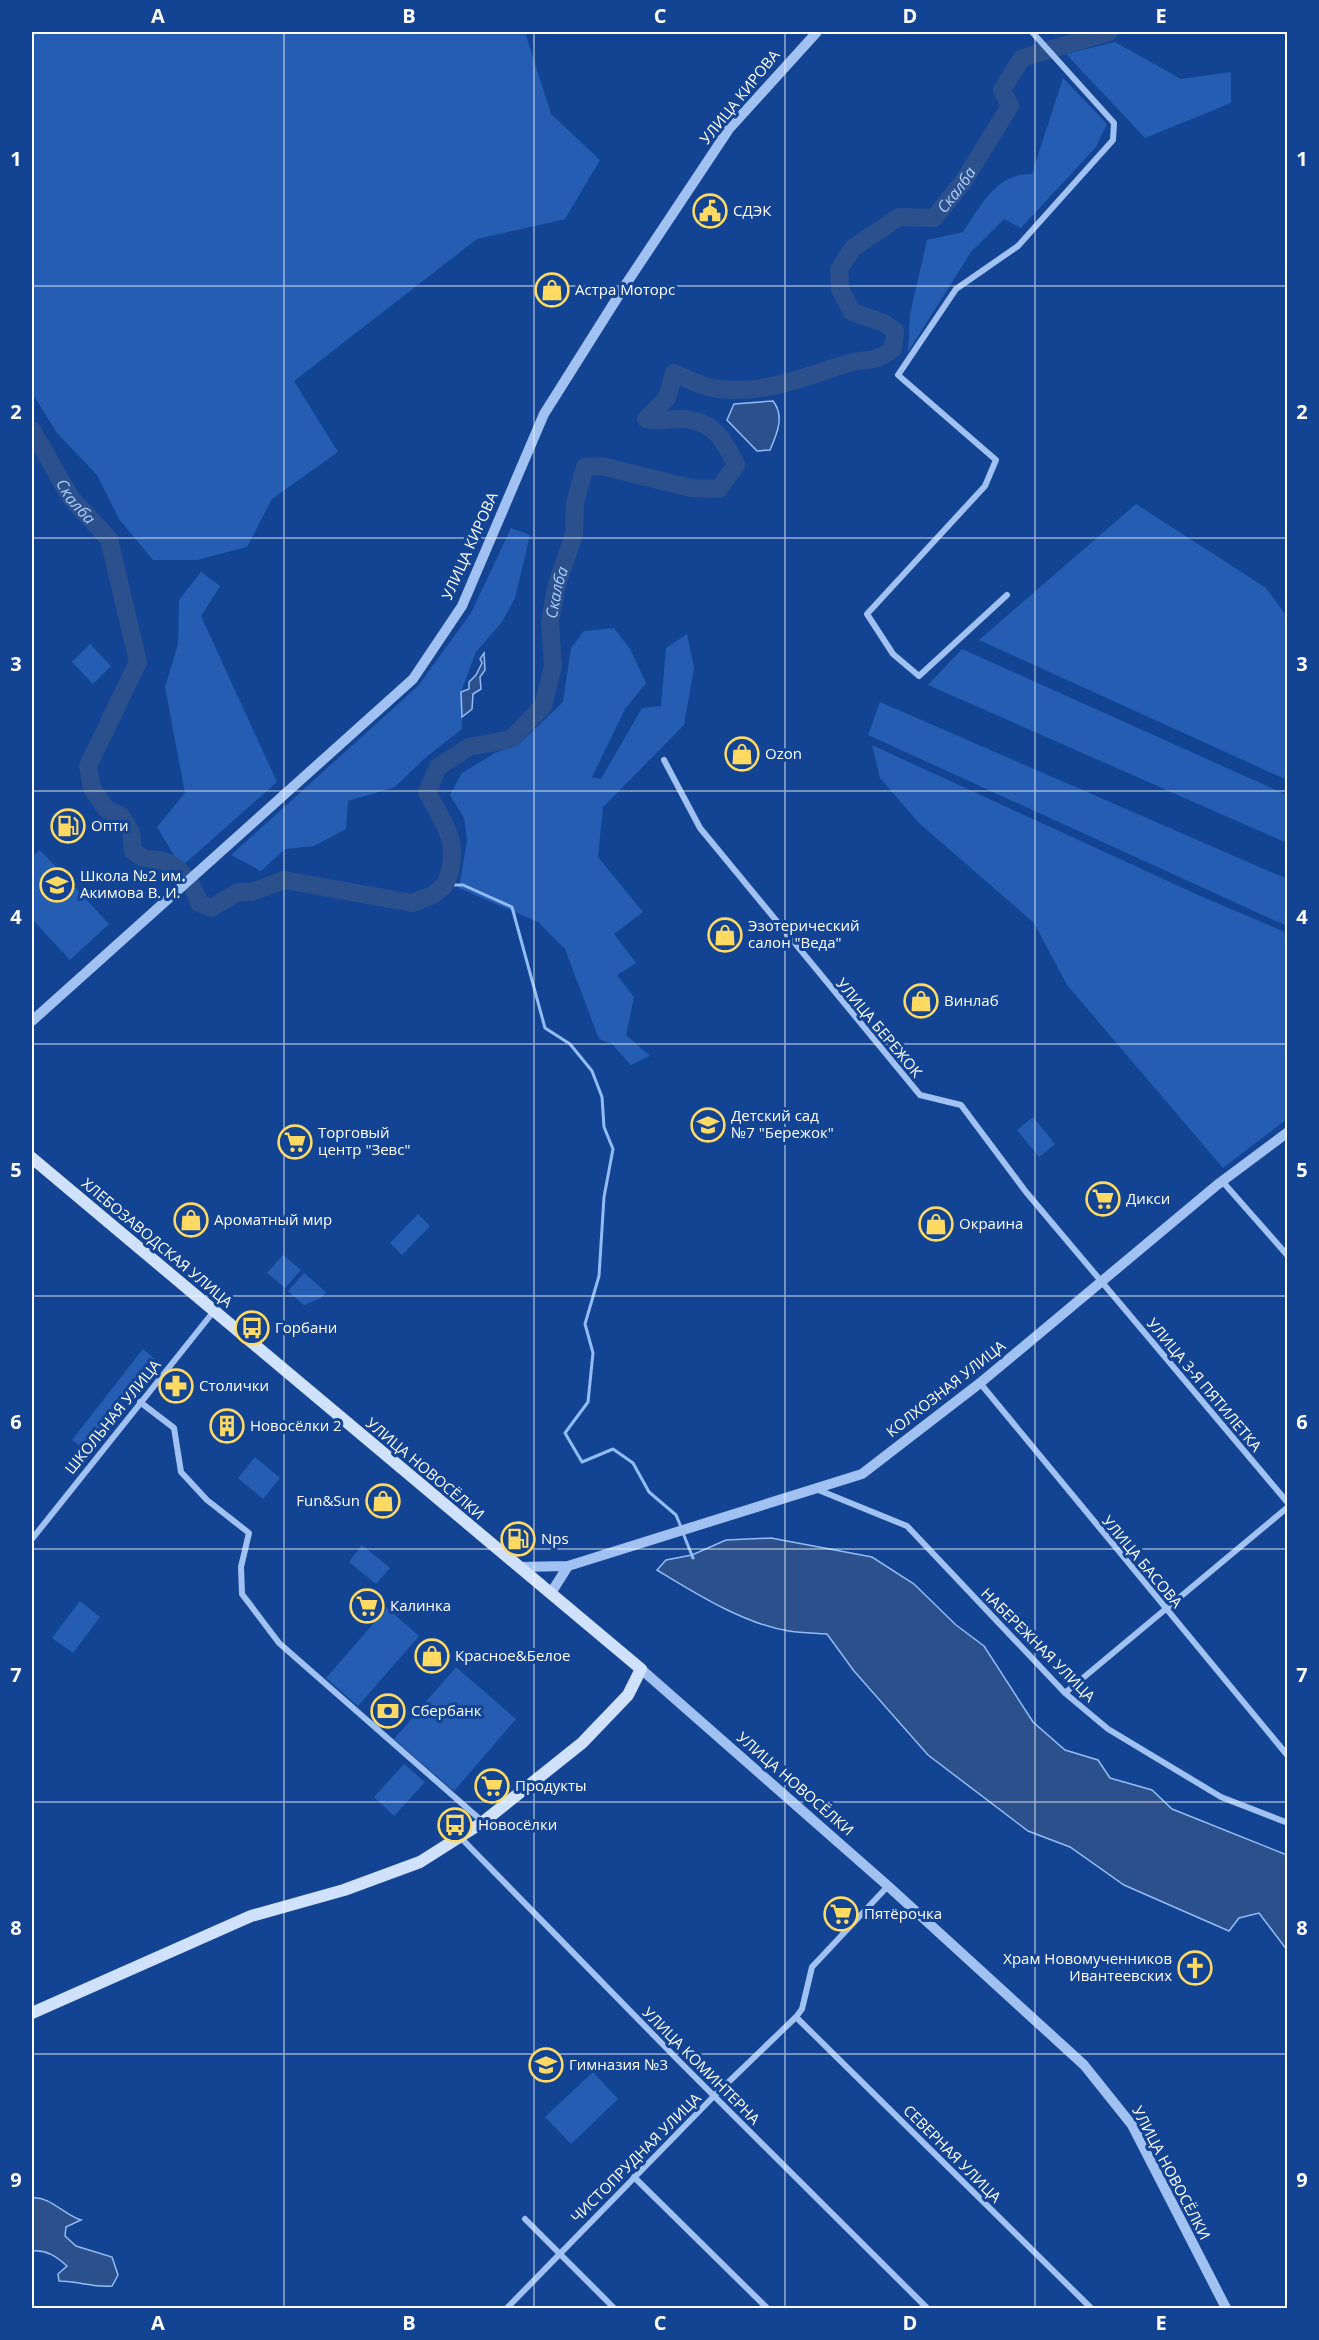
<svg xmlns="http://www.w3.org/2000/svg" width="1319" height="2340" viewBox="0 0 1319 2340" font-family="'Open Sans',sans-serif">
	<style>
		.green { fill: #255db2 }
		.water { fill: #2c508b; stroke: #93bbf5; stroke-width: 1.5 }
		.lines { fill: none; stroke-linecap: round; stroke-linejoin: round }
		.stream { stroke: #93bbf5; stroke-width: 3 }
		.river { stroke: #2c508b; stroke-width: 18 }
		.minor { stroke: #a1c1f2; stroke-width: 6 }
		.tertiary { stroke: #a1c1f2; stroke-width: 10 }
		.secondary { stroke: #d0e1fc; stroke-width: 12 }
		.grid { fill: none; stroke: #fff; stroke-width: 1.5; stroke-opacity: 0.55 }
		.labels { text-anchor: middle; stroke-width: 6; stroke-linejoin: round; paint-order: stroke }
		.street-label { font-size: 15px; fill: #fff; stroke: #134493 }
		.poi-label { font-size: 15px; fill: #fff; stroke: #134493; text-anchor: start }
		.water-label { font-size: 16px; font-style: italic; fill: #adccf9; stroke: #134493 }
		.neatline { fill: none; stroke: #fff; stroke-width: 2 }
		.grid-label { font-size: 20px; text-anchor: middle; font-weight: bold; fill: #fff }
	</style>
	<rect width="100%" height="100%" fill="#134493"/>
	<path class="green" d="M32,32H525L551,114L600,160L565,219L477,239L294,381L338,452L272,499L247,547L197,560H153L119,519L97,475L57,433L32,393Z
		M1115,42L1181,79L1231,72V103L1145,138L1066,54Z
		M1063,78L1107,124L1096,147L1021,228L1004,219L971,252L908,352L910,314L927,240L963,232C980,207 997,172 1032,174Z
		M1136,504L1266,588L1287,617V780L979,640Z
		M511,528L530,535L515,598L502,622L476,652L461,692L462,729L425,758L395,787L348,801L346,829L314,846L285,849L261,871L231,855L418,686L471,613Z
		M201,572L220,586L201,616L277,782L181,867L157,827L185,793L165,687L178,644L179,600Z
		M614,628L630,649L646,683L625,709L592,777L601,779L642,708L661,706L666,648L687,634L694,668L684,725L603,807L598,857L643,912L614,934L636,963L617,975L634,997L626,1035L650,1056L631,1065L612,1044L599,1039L565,949L538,922L459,888L467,840L464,818L450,795L462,773L495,753L520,743L563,702L571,648L584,631Z
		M90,644L111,666L93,684L72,662Z
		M962,649L1287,795V843L928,685Z
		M880,702L1287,879V926L868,735Z
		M872,745L1196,894L1287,933V1119L1223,1168L1067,985L1034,923L919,823L880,778Z
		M40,850L109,924L70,960L32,919V857Z
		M1033,1117L1055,1144L1039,1157L1017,1130Z
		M418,1214L430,1226L402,1255L390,1243Z
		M283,1255L301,1270L285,1288L267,1273Z
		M304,1273L326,1292L321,1298L304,1305L288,1291Z
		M143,1349L155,1359L84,1449L72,1440Z
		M255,1457L280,1478L263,1499L238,1478Z
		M362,1545L390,1568L376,1584L349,1562Z
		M80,1601L100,1617L73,1653L52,1638Z
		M387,1608L419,1636L358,1706L326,1678Z
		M456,1667L516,1719L454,1791L394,1739Z
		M404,1764L425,1782L394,1816L374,1797Z
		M593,2072L618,2099L571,2144L545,2117Z"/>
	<path class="water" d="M773,401C785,416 777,434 770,450L757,451L727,420L734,404Z
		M484,653L485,670L480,677L481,689L473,694L472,709L462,717L461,692L469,689V682L476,675L482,663L480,659Z
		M771,1538L872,1557L914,1584L956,1625L984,1646L1033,1722L1065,1750L1098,1760L1110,1778L1152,1790L1172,1809L1287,1855V1950L1259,1913L1239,1918L1229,1931L1124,1885L1070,1847L1028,1831L928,1755L854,1671L827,1634C814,1633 802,1633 789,1631C744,1624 695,1593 657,1570L666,1560L692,1555L726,1540Z
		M32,2198C50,2196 64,2215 81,2220L66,2227L65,2236L76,2246L112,2257L118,2275L112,2286C94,2288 78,2281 59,2281L58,2274L67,2266C57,2257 46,2249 32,2251Z"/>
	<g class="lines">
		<path class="stream" d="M445,885H463L512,907L545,1028L570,1044L592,1071L602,1097L604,1127L613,1149L604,1197L599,1276L585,1324L593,1353L588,1402L565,1433L582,1462L613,1449L633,1463L649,1492L676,1515L681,1527
			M683,1533L693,1558"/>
		<path class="river" id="s1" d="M32,430L71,498L109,539L138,662L88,766L92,788L106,809L121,816L131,832L133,851C148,863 148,857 163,861C180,865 195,887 199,903L211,908L238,892H252L284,880L412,903L433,895L445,885C462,845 446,827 427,792L438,767L469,747L511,739L543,706L553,666L550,621L557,584L574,535L575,503L585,467L602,466L691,488L719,489L736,465C724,440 714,421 683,419C668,418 663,423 646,419L667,398L674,373C684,377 694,383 705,386C750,399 803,378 845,364C868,357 871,365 893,349L895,331L884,323L852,312L840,289L839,269L853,248L899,217L934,218L963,182L1010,106L1002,90L1022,58L1109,32"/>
		<path class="minor" d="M1007,595L919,676L893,654L867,614L985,486L996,460L898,375L956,289L1018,246L1113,140L1114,123L1032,32
			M664,760L700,828L920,1095L961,1105L1026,1192L1288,1503
			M1222,1181L1288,1256
			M980,1383L1288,1756
			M140,1402L174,1428L181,1472L207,1500L249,1533L241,1567L242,1594L279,1643L483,1822
			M816,1489L907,1526L1065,1693L1108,1729L1221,1797L1288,1823
			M32,1539L214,1311
			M1065,1693L1288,1507
			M460,1837L679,2061L927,2308
			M796,2017L1091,2308
			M634,2177L767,2308
			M525,2219L614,2308
			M507,2308L714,2096L796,2017L802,2009L812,1967L888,1886"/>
		<path class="tertiary" d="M32,1021L413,679L462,606L544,414L624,287L729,129L817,32
			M519,1567L568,1566L862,1474L980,1383L1217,1185L1288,1132
			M551,1593L568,1566
			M641,1669L888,1886L1084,2065L1132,2125L1226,2308"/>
		<path class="secondary" d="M32,1158L641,1669L628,1695L582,1743L483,1822L420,1862L344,1890L251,1916L32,2013"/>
	</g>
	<path class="grid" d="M284,32V2308M534,32V2308M785,32V2308M1035,32V2308M32,286H1288M32,538H1288M32,791H1288M32,1044H1288M32,1296H1288M32,1549H1288M32,1802H1288M32,2054H1288"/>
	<defs>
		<symbol id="civic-ring" viewBox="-11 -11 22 22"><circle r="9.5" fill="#134493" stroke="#ffda62" stroke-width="1.5"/><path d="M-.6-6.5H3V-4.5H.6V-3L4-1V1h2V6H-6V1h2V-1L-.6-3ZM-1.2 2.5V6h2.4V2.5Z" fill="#ffda62"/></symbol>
		<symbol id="shop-ring" viewBox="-11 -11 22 22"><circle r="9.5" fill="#134493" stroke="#ffda62" stroke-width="1.5"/><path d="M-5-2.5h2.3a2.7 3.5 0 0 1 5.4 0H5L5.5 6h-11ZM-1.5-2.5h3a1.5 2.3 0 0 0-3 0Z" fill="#ffda62"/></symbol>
		<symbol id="fuel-ring" viewBox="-11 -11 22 22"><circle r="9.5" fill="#134493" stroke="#ffda62" stroke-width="1.5"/><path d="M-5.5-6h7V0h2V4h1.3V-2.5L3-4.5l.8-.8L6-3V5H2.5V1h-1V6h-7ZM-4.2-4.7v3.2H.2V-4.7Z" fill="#ffda62"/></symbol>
		<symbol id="school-ring" viewBox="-11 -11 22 22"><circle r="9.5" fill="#134493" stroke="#ffda62" stroke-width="1.5"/><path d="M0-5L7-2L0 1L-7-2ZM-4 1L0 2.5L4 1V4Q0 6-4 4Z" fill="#ffda62"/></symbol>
		<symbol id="supermarket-ring" viewBox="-11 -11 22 22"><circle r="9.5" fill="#134493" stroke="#ffda62" stroke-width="1.5"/><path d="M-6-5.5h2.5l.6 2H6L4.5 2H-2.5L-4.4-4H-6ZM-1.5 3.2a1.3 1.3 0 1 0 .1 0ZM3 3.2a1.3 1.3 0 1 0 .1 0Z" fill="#ffda62"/></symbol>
		<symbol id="bus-ring" viewBox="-11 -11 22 22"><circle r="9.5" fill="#134493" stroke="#ffda62" stroke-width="1.5"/><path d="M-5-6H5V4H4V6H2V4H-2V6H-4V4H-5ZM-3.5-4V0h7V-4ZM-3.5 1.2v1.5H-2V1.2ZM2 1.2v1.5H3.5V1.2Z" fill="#ffda62"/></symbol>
		<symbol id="pharmacy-ring" viewBox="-11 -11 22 22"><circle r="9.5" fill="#134493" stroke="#ffda62" stroke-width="1.5"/><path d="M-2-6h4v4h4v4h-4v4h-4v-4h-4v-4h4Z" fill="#ffda62"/></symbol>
		<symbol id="building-ring" viewBox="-11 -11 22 22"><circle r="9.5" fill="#134493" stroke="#ffda62" stroke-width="1.5"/><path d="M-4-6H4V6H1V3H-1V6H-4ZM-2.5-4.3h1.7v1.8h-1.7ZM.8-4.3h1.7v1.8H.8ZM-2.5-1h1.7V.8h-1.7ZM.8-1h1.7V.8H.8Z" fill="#ffda62"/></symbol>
		<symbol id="bank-ring" viewBox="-11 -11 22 22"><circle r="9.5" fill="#134493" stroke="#ffda62" stroke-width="1.5"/><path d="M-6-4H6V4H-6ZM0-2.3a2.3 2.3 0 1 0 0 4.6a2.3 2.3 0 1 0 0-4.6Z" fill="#ffda62"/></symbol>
		<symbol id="church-ring" viewBox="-11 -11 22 22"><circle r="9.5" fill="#134493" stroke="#ffda62" stroke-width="1.5"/><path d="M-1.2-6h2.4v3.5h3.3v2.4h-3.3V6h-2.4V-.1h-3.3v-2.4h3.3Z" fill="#ffda62"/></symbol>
	</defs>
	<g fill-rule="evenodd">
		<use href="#civic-ring" x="691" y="192" width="38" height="38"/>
		<use href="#shop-ring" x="533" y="271" width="38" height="38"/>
		<use href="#shop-ring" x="723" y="735" width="38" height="38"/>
		<use href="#fuel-ring" x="49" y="807" width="38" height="38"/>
		<use href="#school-ring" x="38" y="866" width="38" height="38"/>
		<use href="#shop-ring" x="706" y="916" width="38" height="38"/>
		<use href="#shop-ring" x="902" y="982" width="38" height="38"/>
		<use href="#school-ring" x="689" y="1106" width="38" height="38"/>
		<use href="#supermarket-ring" x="276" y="1123" width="38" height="38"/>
		<use href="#supermarket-ring" x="1084" y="1180" width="38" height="38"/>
		<use href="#shop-ring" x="172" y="1201" width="38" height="38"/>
		<use href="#shop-ring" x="917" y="1205" width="38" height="38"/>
		<use href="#bus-ring" x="233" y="1309" width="38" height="38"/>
		<use href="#pharmacy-ring" x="157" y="1367" width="38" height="38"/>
		<use href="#building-ring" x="208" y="1407" width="38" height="38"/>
		<use href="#shop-ring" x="364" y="1482" width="38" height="38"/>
		<use href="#fuel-ring" x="499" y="1520" width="38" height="38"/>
		<use href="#supermarket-ring" x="348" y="1587" width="38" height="38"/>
		<use href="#shop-ring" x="413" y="1637" width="38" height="38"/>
		<use href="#bank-ring" x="369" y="1692" width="38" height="38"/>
		<use href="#supermarket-ring" x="473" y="1767" width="38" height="38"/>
		<use href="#bus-ring" x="436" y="1806" width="38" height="38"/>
		<use href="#supermarket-ring" x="822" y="1895" width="38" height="38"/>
		<use href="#church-ring" x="1176" y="1949" width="38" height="38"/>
		<use href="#school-ring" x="527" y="2046" width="38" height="38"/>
	</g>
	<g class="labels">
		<g class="street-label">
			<text transform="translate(740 97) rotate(-51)" y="5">УЛИЦА КИРОВА</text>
			<text transform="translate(470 546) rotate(-66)" y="5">УЛИЦА КИРОВА</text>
			<text transform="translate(879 1028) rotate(50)" y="5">УЛИЦА БЕРЕЖОК</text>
			<text transform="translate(157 1243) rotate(40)" y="5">ХЛЕБОЗАВОДСКАЯ УЛИЦА</text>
			<text transform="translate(1204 1385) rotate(50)" y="5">УЛИЦА 3-Я ПЯТИЛЕТКА</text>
			<text transform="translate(946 1389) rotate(-38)" y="5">КОЛХОЗНАЯ УЛИЦА</text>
			<text transform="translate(113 1417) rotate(-51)" y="5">ШКОЛЬНАЯ УЛИЦА</text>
			<text transform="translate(425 1469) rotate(40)" y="5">УЛИЦА НОВОСЁЛКИ</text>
			<text transform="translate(1142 1562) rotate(50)" y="5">УЛИЦА БАСОВА</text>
			<text transform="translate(1038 1645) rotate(45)" y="5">НАБЕРЕЖНАЯ УЛИЦА</text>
			<text transform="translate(795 1784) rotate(41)" y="5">УЛИЦА НОВОСЁЛКИ</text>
			<text transform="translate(701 2066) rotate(45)" y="5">УЛИЦА КОМИНТЕРНА</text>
			<text transform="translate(952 2154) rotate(45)" y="5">СЕВЕРНАЯ УЛИЦА</text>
			<text transform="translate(636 2158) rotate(-45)" y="5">ЧИСТОПРУДНАЯ УЛИЦА</text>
			<text transform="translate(1171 2173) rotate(62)" y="5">УЛИЦА НОВОСЁЛКИ</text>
		</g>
		<g class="poi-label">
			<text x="733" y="216">СДЭК</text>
			<text x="575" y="295">Астра Моторс</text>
			<text x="765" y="759">Ozon</text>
			<text x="91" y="831">Опти</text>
			<text x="80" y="881">Школа №2 им.<tspan x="80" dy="17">Акимова В. И.</tspan></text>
			<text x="748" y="931">Эзотерический<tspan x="748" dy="17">салон "Веда"</tspan></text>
			<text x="944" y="1006">Винлаб</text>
			<text x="731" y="1121">Детский сад<tspan x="731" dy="17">№7 "Бережок"</tspan></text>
			<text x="318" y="1138">Торговый<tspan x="318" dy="17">центр "Зевс"</tspan></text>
			<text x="1126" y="1204">Дикси</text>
			<text x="214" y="1225">Ароматный мир</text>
			<text x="959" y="1229">Окраина</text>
			<text x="275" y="1333">Горбани</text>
			<text x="199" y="1391">Столички</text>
			<text x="250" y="1431">Новосёлки 2</text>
			<text x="360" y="1506" text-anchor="end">Fun&amp;Sun</text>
			<text x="541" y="1544">Nps</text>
			<text x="390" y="1611">Калинка</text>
			<text x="455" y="1661">Красное&amp;Белое</text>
			<text x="411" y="1716">Сбербанк</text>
			<text x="515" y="1791">Продукты</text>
			<text x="478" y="1830">Новосёлки</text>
			<text x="864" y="1919">Пятёрочка</text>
			<text x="1172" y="1964" text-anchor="end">Храм Новомученников<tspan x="1172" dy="17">Ивантеевских</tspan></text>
			<text x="569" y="2070">Гимназия №3</text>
		</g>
		<g class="water-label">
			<text dy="6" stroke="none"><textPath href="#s1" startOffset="2152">Скалба</textPath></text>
			<text dy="6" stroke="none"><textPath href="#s1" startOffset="84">Скалба</textPath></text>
			<text dy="6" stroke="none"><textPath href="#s1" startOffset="1197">Скалба</textPath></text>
		</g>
	</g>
	<rect width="1319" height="2340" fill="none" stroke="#134493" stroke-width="66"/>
	<rect x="33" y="33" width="1253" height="2274" class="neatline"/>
	<g class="grid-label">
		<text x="158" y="23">A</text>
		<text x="409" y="23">B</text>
		<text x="660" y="23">C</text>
		<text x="910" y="23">D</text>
		<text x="1161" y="23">E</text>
		<text x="16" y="166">1</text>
		<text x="1302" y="166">1</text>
		<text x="16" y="419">2</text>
		<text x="1302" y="419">2</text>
		<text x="16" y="671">3</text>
		<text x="1302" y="671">3</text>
		<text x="16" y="924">4</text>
		<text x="1302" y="924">4</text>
		<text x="16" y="1177">5</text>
		<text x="1302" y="1177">5</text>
		<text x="16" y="1429">6</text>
		<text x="1302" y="1429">6</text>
		<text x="16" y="1682">7</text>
		<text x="1302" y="1682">7</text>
		<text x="16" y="1935">8</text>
		<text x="1302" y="1935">8</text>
		<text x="16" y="2187">9</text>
		<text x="1302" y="2187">9</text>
		<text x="158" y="2330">A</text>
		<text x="409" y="2330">B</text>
		<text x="660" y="2330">C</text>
		<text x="910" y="2330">D</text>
		<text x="1161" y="2330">E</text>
	</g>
</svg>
